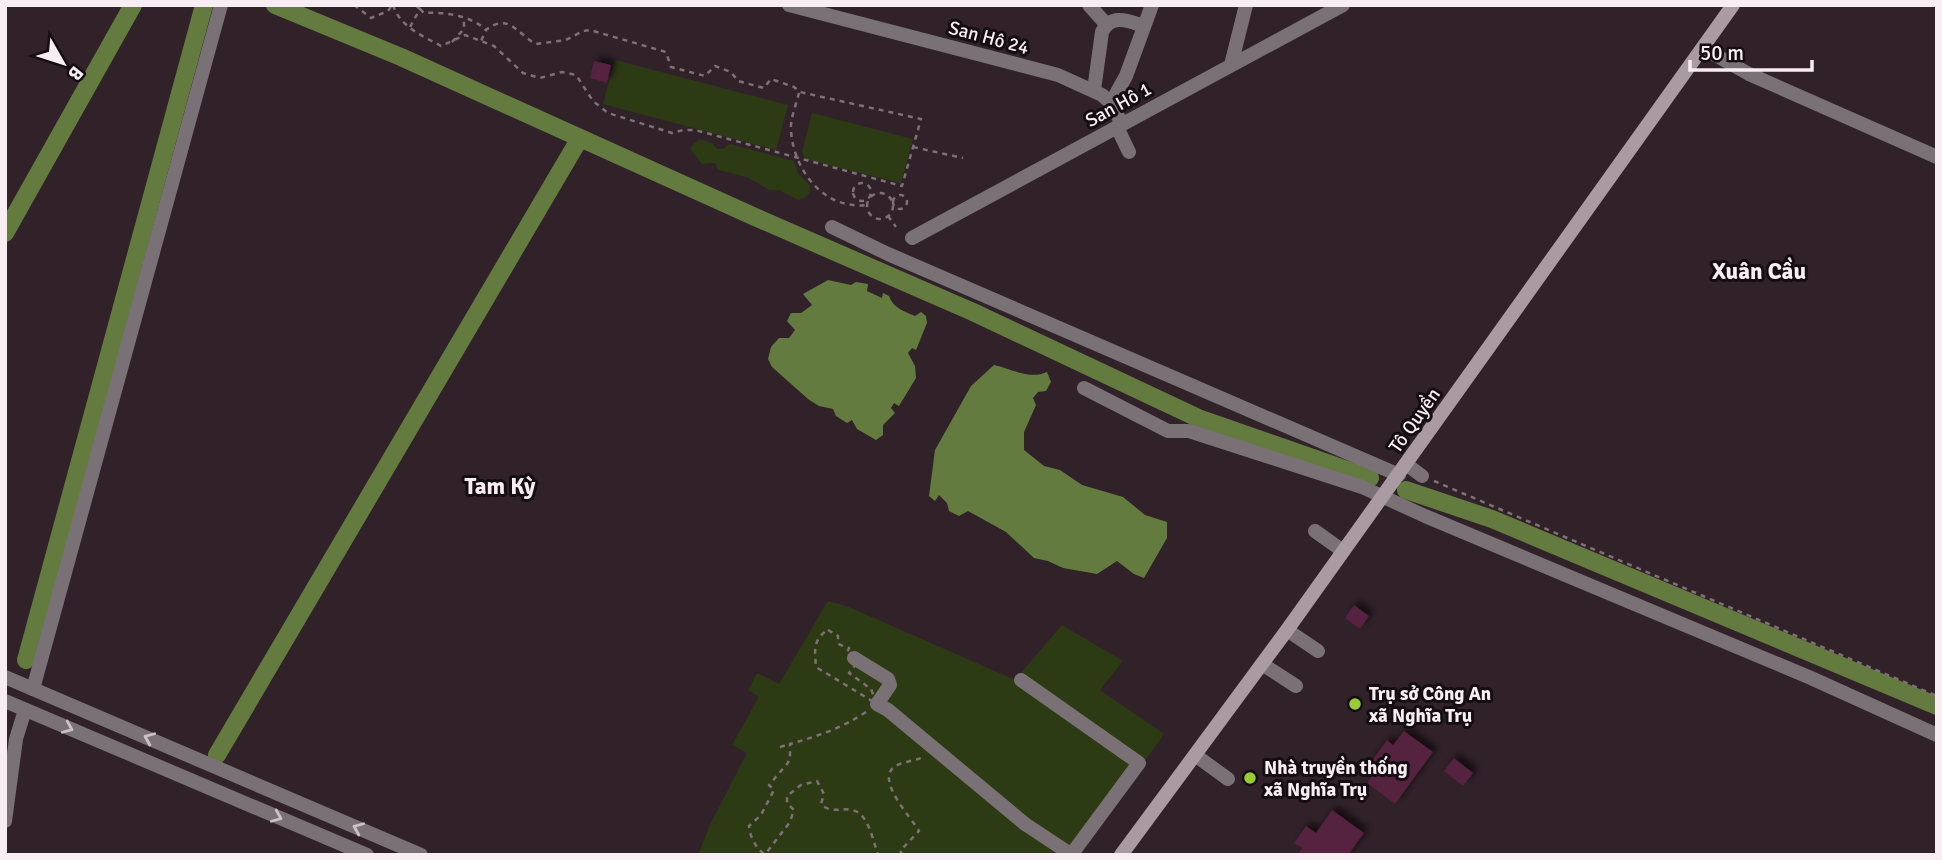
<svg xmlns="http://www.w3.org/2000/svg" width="1942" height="860" viewBox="0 0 1942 860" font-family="Signika,sans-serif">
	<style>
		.green { fill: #2d3b14 }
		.water { fill: #647b40 }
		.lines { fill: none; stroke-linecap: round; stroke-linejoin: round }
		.canal { stroke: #647b40; stroke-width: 18 }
		.building { fill: #55203f; filter: url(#shadow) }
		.path { stroke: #7e7076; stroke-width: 2.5; stroke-dasharray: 5 5; stroke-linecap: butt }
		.minor { stroke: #797175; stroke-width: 14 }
		.tertiary { stroke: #797175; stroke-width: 14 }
		.secondary { stroke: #a99ba1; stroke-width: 14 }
		.oneway { stroke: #ccc2c6 }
		.poi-dot { fill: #99cb35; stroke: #140d11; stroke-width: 2.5 }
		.labels { text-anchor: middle; stroke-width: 6; stroke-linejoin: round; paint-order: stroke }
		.street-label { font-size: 19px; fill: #f8edf2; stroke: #140d11 }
		.poi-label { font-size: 19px; font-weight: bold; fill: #f8edf2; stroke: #140d11; text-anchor: start }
		.quarter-label { font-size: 23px; font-weight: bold; fill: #f8edf2; stroke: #140d11 }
	</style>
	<defs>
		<filter id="shadow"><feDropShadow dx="5" dy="-5" stdDeviation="3.5" flood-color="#0009"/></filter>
	</defs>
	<rect width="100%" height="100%" fill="#312229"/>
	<path class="green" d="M615,60L788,105L776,150L603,104Z
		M812,113L913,139L901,183L805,159L802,152Z
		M699,139L712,143L717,149H723L730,144L794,161L798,173L810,186L809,194L804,198L798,200L779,190H769L747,177L718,170L715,163L702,164L690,148Z
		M828,601L849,607L1015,680L1062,625L1123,661L1100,690L1164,734L1077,855H698L710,825L747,753L732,745L759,697L748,690L757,673L779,684Z"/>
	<path class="water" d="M828,280L851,285L856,282L868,284L867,291L882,298L883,293L889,296C893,308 904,311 915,316L921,312L926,316L927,323L916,350L912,348L908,353L915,366L916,378L899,406L894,403L891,408L895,413L883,425V435L876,440L857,429L852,420L847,423L836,416L833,409L819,406L808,399L772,367L768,359L771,347L779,338H789L795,330L787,321L791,313H801L812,305L803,294Z
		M994,365C1012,369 1030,380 1047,372L1051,382L1046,391L1038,392L1033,398L1036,405L1024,432V450L1044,466L1060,470L1082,485L1123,497L1145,515L1167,522V538L1144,578L1134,574L1117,561L1097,574L1063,568L1048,561L1034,558L1006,532L968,511L959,516L949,511L947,503L939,495L935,501L929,496L935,450L971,386Z"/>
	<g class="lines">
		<path class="canal" d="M275,5L401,57L755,217L973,312L1198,418L1370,478
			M5,233L133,5
			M1406,490L1492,519L1937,706
			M26,660L204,5
			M217,755L580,138"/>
	</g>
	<path class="building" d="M594,61L611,65L607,83L590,78Z
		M1354,605L1369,616L1360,629L1345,618Z
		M1404,731L1433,752L1395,804L1367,783L1376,770L1369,765L1387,740L1393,745Z
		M1454,758L1473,773L1463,786L1444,771Z
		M1332,810L1364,833L1348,855H1297L1302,848L1294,843L1306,826L1316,833Z"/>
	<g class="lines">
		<path class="path" d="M354,5L371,18L388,11L392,5
			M393,5C400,27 423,36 441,46L465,35L494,46L523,73L540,78L562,72L576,75L593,101L608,113L672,133L683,130H695L902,186L921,119L800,92L794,87L771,79L764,88L738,81L731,72L715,66L705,76L671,67L666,52L590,30L583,31L566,40L536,44C517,34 509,12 486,30L481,41
			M420,9L424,13C445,12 470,15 486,30
			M410,27L420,9L415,5
			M452,42L464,29V19
			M799,93C796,105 790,119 791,131C794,171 824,210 867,205
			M913,147L963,158
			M853 192a9 9 0 1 1 18 0a9 9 0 1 1-18 0Z
			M867 206a13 13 0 1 1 26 0a13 13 0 1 1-26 0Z
			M893 202a7 7 0 1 1 14 0a7 7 0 1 1-14 0Z
			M888,216L896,227
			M1434,481L1937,696
			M828,630L838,636V644L849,648L847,653L854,658V667L849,673L871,689L877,704L816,667C815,653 812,639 828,630Z
			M866,712C842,728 818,736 790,744V759L787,764L769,785L774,790L761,815L749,826C750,837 756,848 764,854L767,852L790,822L794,810L787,803V796L801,785L817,781L824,794L821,804C833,816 846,804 859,813C869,820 874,843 878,855
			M780,747L790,744
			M903,855L900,851L919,831C911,817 876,781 894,767C901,762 913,761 921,758"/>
		<path class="minor" d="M789,5L1058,75L1102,95L1111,103L1122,124
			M1089,5L1106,24
			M1703,48L1749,74L1937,157
			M1231,65L1246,5
			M1094,90L1102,32C1111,13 1129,21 1144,26
			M1111,103L1126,76L1152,5
			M1117,127L1129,152
			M832,227L888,254L1399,475
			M912,238L1343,5
			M1084,388L1168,431H1189L1362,487L1425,516L1811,678L1937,735
			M1406,464L1422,476
			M1315,531L1343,551
			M1287,630L1318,651
			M854,658L888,679L890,685L877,704L888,710L1025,824L1072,855
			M1262,664L1296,686
			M1021,680L1139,763L1071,855
			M33,689L221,5
			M1195,755L1228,779
			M5,821L16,739L25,710"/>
		<path class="tertiary" d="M5,677L421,855
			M5,701L367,855"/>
		<path class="secondary" d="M1121,855L1287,630L1733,5"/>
	</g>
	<defs><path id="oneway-chevron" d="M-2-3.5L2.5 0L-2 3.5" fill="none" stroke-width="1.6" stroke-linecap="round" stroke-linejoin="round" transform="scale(1.75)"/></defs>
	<g class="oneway">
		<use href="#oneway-chevron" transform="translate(68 728) rotate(23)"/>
		<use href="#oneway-chevron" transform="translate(149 738) rotate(-157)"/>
		<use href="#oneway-chevron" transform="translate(277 817) rotate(23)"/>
		<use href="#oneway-chevron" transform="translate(358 828) rotate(-157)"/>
	</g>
	<g class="poi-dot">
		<circle cx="1355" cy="704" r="7"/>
		<circle cx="1250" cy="778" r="7"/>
	</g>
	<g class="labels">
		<g class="street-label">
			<text transform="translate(989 37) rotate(15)" y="7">San Hô 24</text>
			<text transform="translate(1118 104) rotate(-29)" y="7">San Hô 1</text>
			<text transform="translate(1414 420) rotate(-55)" y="7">Tô Quyền</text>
		</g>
		<g class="poi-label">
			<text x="1369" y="700">Trụ sở Công An<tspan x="1369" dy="22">xã Nghĩa Trụ</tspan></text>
			<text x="1264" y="774">Nhà truyền thống<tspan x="1264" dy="22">xã Nghĩa Trụ</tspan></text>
		</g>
		<g class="quarter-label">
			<text x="1759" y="279">Xuân Cầu</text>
			<text x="500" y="494">Tam Kỳ</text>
		</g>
	</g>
	<rect width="1942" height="860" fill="none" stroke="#f8edf2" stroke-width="14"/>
	<g transform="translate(63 63) rotate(129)" stroke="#140d11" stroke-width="5" paint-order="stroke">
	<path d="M0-5L12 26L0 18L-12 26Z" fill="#f8edf2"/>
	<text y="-10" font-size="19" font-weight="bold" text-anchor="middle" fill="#f8edf2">B</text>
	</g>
	<path d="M1690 60v10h122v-10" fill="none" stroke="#f8edf2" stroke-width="3.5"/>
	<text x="1700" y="60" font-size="21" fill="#f8edf2" stroke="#140d11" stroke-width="5" paint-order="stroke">50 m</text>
</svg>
